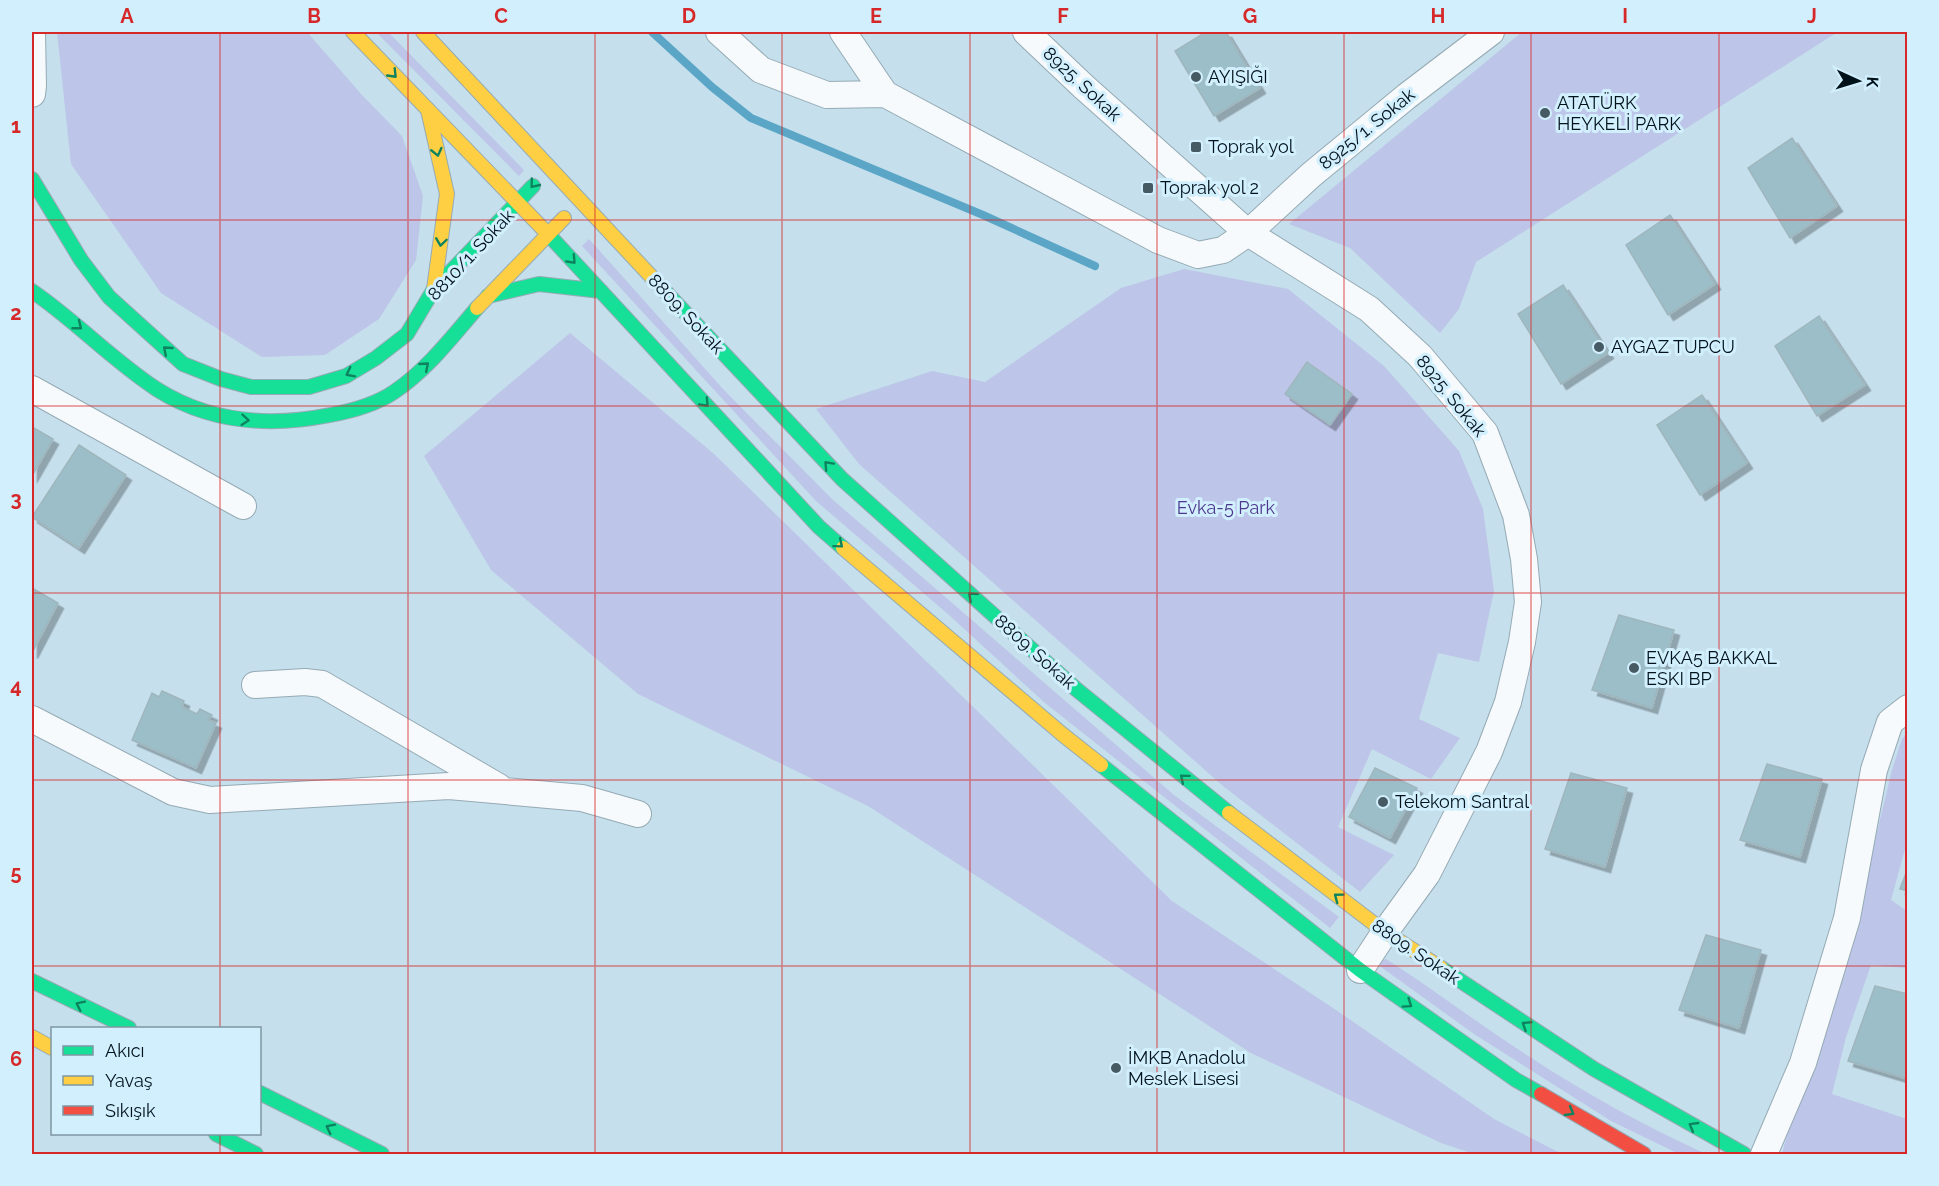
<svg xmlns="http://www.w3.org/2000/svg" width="1939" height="1186" viewBox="0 0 1939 1186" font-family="Raleway,sans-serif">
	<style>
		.green { fill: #bdc5e8 }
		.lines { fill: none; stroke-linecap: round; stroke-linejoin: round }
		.stream { stroke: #5ba6c6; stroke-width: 8 }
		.building { fill: #9cbec8; stroke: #9fb6bd; stroke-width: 1.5; filter: url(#shadow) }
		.street-casing { stroke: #95aab4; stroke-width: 28 }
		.fast-casing { stroke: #95aab4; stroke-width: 16 }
		.slow-casing { stroke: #95aab4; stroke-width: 16 }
		.jam-casing { stroke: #95aab4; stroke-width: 16 }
		.street { stroke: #f6fafc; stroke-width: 26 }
		.fast { stroke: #16e098; stroke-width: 14 }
		.slow { stroke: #ffcf43; stroke-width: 14 }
		.jam { stroke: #f24e42; stroke-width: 14 }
		.oneway { stroke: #0d8360 }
		.grid { fill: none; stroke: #d62828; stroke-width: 1.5; stroke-opacity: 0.55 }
		.poi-dot { fill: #465a64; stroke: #d2effe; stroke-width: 2 }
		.labels { text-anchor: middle; stroke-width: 6; stroke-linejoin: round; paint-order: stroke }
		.poi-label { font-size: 18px; fill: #02121b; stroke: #d2effe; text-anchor: start }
		.street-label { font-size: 18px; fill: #02121b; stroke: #d2effe }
		.park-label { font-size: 18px; fill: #4c378d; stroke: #d2effe }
		.neatline { fill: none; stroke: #d62828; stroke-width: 2 }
		.grid-label { font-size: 20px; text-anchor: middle; font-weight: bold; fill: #d62828 }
	</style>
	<defs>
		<filter id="shadow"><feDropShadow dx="5.5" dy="5.5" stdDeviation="0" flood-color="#0004"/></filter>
	</defs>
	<rect width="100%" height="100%" fill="#c5dfec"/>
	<path class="green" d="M57,32H307L362,95L402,136L423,196L416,260L379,319L325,355L262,357L161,293L71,164Z
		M376,32H388L524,170L519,176Z
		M1522,32H1834L1836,33L1476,262L1459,309L1440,333L1350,248L1289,224Z
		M589,239L723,389L832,499L1174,795L1339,917L1330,928L1045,703L949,615L816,501L582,246Z
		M1184,269L1288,289L1384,366L1453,444L1459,451L1483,509L1494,591L1479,662L1438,653L1419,719L1460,738L1431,779L1372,749L1338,827L1394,855L1360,892L1223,786L859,464L816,409L932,371L985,382L1121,288Z
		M570,333L714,454L1172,901L1339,1012L1494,1119L1562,1154H1474L1441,1143L1251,1053L868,806L638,694L491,570L424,456Z
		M1907,733V842L1891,900L1907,911V968L1871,965L1846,1037L1832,1094L1907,1119V1154H1782L1789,1127L1853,932L1892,770L1902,739Z
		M1386,959C1435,990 1481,1026 1530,1057C1586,1094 1645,1126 1706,1154H1679L1611,1121L1474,1034L1381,967L1380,961Z"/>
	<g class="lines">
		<path class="stream" d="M652,32L712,87L751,118L983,215L1095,266"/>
	</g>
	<path class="building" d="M1206,32H1226L1260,88L1214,116L1175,51Z
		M1792,138L1837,206L1790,238L1748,168Z
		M1670,215L1715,284L1668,315L1626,245Z
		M1563,285L1608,353L1561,384L1518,314Z
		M1819,316L1865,385L1817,416L1775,346Z
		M1307,362L1352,394L1330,425L1285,394Z
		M1702,395L1747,463L1700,495L1657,425Z
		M32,427L53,439L32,476Z
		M79,445L126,475L79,548L32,517Z
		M32,588L58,603L32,653Z
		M1619,615L1674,630L1652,708L1592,690Z
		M162,691L184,701L182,707L197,714L200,709L212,715L208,720L216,723L196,768L132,740L152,693L159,697Z
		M1767,764L1822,779L1800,857L1740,840Z
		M1375,768L1417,788L1390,838L1349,817Z
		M1571,773L1627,788L1605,867L1545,849Z
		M1908,868V891L1900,889Z
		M1706,935L1761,950L1739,1028L1679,1010Z
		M1875,986L1908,994V1079L1848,1061Z"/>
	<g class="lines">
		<defs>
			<path id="street" d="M719,32L761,70L827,95L885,94
				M843,32L885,94L1158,240L1198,255L1223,250L1248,233L1311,175L1407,96L1491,32
				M1026,32L1084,87L1248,233L1369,309L1420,356L1485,433L1516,515L1524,559L1528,602L1522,642L1508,702L1489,752L1427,874L1385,932L1360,970
				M32,94L33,86L32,32
				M32,389L243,506
				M255,685L305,682L322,684L499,787
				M32,719L173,792L210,800L449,786L582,798L638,814
				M1764,1154L1803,1063L1847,918L1874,770L1890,722L1908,708"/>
			<path id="fast" d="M32,179L81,260L109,297L183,364L221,379L251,387H309L346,376L376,358L407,334L434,289L533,186
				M547,233L819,527L843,548
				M661,287L842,479L1076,689L1229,813
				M32,291C76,321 113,361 158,390C211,423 270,427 330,415C352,411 375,405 394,392C427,370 452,337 477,308
				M488,296L539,284L601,291
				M1101,765L1360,970L1516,1080L1541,1094
				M1441,968L1594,1069L1744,1154
				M32,981L129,1028
				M260,1093L382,1154
				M216,1134L256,1154"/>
			<path id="slow" d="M353,32L547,233
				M423,32L661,287
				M428,110L447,194L434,289
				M477,308L564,218
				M843,548L1062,734L1101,765
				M1229,813L1385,932L1441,968
				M32,1037L52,1048"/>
			<path id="jam" d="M1541,1094L1644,1154"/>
		</defs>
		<use href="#street" class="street-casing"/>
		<use href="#fast" class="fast-casing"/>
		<use href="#slow" class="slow-casing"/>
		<use href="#jam" class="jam-casing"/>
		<use href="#street" class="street"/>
		<use href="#fast" class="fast"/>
		<use href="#slow" class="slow"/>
		<use href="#jam" class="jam"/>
	</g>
	<defs><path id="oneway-chevron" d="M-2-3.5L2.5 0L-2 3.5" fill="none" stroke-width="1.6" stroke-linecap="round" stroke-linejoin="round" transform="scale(1.5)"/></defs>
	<g class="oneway">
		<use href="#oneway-chevron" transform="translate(393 74) rotate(46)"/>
		<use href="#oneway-chevron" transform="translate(437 152) rotate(77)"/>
		<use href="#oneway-chevron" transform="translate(534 184) rotate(129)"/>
		<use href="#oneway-chevron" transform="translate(441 242) rotate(98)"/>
		<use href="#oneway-chevron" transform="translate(572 260) rotate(47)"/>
		<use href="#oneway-chevron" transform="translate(78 326) rotate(38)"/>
		<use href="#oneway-chevron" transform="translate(167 350) rotate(-139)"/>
		<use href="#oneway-chevron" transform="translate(425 366) rotate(-41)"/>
		<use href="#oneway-chevron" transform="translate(350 373) rotate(153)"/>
		<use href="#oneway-chevron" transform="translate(705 403) rotate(47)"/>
		<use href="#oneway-chevron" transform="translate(245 420) rotate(5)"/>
		<use href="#oneway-chevron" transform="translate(828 465) rotate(-133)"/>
		<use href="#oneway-chevron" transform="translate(839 544) rotate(40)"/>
		<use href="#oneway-chevron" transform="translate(972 596) rotate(-138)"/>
		<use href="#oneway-chevron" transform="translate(1184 778) rotate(-140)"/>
		<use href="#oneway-chevron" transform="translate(1338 897) rotate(-143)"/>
		<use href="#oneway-chevron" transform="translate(1408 1004) rotate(35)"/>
		<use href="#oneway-chevron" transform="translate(80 1005) rotate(-154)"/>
		<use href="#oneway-chevron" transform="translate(1526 1025) rotate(-147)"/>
		<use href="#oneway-chevron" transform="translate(1570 1112) rotate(30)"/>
		<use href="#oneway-chevron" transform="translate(1693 1126) rotate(-150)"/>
		<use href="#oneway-chevron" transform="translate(330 1128) rotate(-153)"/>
	</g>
	<path class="grid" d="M220,32V1028M408,32V1154M595,32V1154M782,32V1154M970,32V1154M1157,32V1154M1344,32V1154M1531,32V1154M1719,32V1154M32,220H1908M32,406H1908M32,593H1908M32,780H1908M32,966H1908M220,1134V1154"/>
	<g class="poi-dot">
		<circle cx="1196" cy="77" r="6"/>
		<circle cx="1545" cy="113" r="6"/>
		<rect x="1190" y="141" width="12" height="12" rx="3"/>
		<rect x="1142" y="182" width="12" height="12" rx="3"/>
		<circle cx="1599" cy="347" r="6"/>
		<circle cx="1634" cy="668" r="6"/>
		<circle cx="1383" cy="802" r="6"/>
		<circle cx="1116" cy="1068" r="6"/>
	</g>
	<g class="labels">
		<g class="poi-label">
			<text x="1208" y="83">AYIŞIĞI</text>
			<text x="1557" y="109">ATATÜRK<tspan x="1557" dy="21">HEYKELİ PARK</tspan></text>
			<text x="1208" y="153">Toprak yol</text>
			<text x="1160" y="194">Toprak yol 2</text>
			<text x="1611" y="353">AYGAZ TUPCU</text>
			<text x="1646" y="664">EVKA5 BAKKAL<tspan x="1646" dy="21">ESKI BP</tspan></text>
			<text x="1395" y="808">Telekom Santral</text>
			<text x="1128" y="1064">İMKB Anadolu<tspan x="1128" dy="21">Meslek Lisesi</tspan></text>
		</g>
		<g class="street-label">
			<text transform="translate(1082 84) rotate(43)" y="6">8925. Sokak</text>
			<text transform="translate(1367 129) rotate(-39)" y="6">8925/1. Sokak</text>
			<text transform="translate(471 255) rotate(-47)" y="6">8810/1. Sokak</text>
			<text transform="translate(686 314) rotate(47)" y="6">8809. Sokak</text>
			<text transform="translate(1451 396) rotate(51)" y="6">8925. Sokak</text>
			<text transform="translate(1035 652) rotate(42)" y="6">8809. Sokak</text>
			<text transform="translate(1416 952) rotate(34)" y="6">8809. Sokak</text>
		</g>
		<g class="park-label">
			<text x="1226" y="514">Evka-5 Park</text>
		</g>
	</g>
	<rect width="1939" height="1186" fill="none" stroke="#d2effe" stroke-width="66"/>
	<rect x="51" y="1027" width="210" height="108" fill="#d2effe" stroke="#7f97a3" stroke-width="1.5"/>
	<rect x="63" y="1046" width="30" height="9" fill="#16e098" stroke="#7f97a3" stroke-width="1.5"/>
	<text x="105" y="1057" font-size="18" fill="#02121b">Akıcı</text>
	<rect x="63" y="1076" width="30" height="9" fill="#ffcf43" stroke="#7f97a3" stroke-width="1.5"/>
	<text x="105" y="1087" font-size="18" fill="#02121b">Yavaş</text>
	<rect x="63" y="1106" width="30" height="9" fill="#f24e42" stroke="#7f97a3" stroke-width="1.5"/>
	<text x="105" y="1117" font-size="18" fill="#02121b">Sıkışık</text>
	<g transform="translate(1858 81) rotate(94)" stroke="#d2effe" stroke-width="4.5" paint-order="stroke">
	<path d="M0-4.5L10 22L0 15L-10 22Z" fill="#02121b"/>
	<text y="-9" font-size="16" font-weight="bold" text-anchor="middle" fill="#02121b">K</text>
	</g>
	<rect x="33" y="33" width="1873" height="1120" class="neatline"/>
	<g class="grid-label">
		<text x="127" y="23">A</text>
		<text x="314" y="23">B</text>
		<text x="501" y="23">C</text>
		<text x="689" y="23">D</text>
		<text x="876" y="23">E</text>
		<text x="1063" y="23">F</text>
		<text x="1250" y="23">G</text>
		<text x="1438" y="23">H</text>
		<text x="1625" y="23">I</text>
		<text x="1812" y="23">J</text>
		<text x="16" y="133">1</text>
		<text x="16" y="320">2</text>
		<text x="16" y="506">3</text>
		<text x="16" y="693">4</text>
		<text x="16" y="880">5</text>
		<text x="16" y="1066">6</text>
	</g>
</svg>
